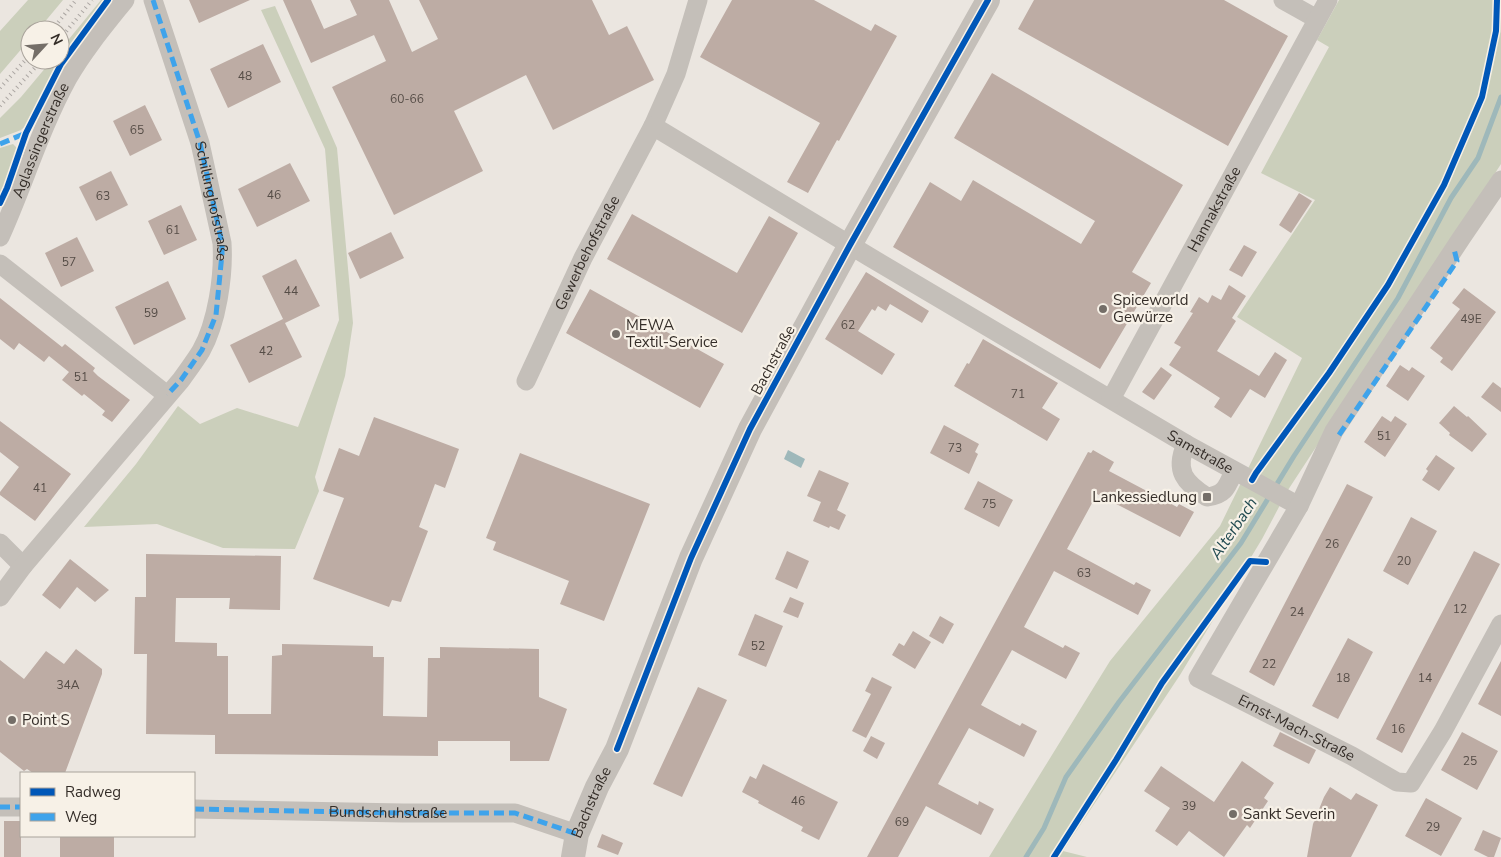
<svg xmlns="http://www.w3.org/2000/svg" width="1501" height="857" viewBox="0 0 1501 857" font-family="'Nunito Sans',sans-serif">
	<style>
		.green { fill: #cbcfbb }
		.water { fill: #9eb8ba }
		.lines { fill: none; stroke-linecap: round; stroke-linejoin: round }
		.stream { stroke: #9eb8ba; stroke-width: 5 }
		.building { fill: #bdaca4 }
		.minor { stroke: #c4bfb9; stroke-width: 19 }
		.tertiary { stroke: #c4bfb9; stroke-width: 24 }
		.rail { stroke: #aca7a3; stroke-width: 4; stroke-dasharray: 1 4; stroke-linecap: butt }
		.quiet { stroke: #3ea3eb; stroke-width: 5; stroke-dasharray: 10 5; stroke-linecap: butt }
		.cycleway-casing { stroke: #f7f1e7; stroke-width: 9 }
		.cycleway { stroke: #0057b8; stroke-width: 6 }
		.poi-dot { fill: #746e68; stroke: #f7f1e7; stroke-width: 2 }
		.labels { text-anchor: middle; stroke-width: 4.5; stroke-linejoin: round; paint-order: stroke }
		.number-label { font-size: 12px; fill: #564d47 }
		.street-label { font-size: 15px; fill: #342d28; stroke: #f7f1e7 }
		.poi-label { font-size: 15px; fill: #342d28; stroke: #f7f1e7; text-anchor: start }
		.water-label { font-size: 16px; font-style: italic; fill: #224b51; stroke: #f7f1e7 }
	</style>
	<rect width="100%" height="100%" fill="#ebe6e0"/>
	<path class="green" d="M28,0H63L38,30H30V39L0,74V31Z
		M101,0H105L59,63L29,123L21,130L0,138V118L21,97L52,60H60V50Z
		M1339,0H1501V164L1288,490L1262,539L1180,675L1063,851L1087,857H989L1110,661L1220,526L1302,358L1237,317L1315,200L1261,173L1329,47L1317,40Z
		M275,6L337,148L353,323L345,376L315,477L319,491L295,549L223,548L157,524L84,527L136,464L178,406L200,424L237,408L298,427L339,320L325,149L261,10Z
		M13,144L18,149L0,195V148Z"/>
	<path class="water" d="M788,450L805,459L801,468L784,459Z"/>
	<g class="lines">
		<path class="stream" d="M1026,857L1044,828L1066,777L1119,702L1241,543L1294,456L1398,298L1451,198L1478,158L1501,97"/>
	</g>
	<path class="building" d="M189,0H250L199,23Z
		M283,0H311L324,29L357,15L350,0H389L412,52L438,39L419,0H592L609,35L627,26L654,80L553,130L526,75L454,111L483,171L394,215L332,87L386,61L374,35L311,63Z
		M732,0H814L871,31L875,24L897,36L839,141L837,140L808,193L787,182L820,123L700,57Z
		M1034,0H1224L1288,36L1228,146L1018,29Z
		M263,44L281,82L228,108L210,69Z
		M992,73L1183,185L1132,272L1151,283L1100,369L893,247L930,182L961,201L973,180L1081,244L1095,221L954,138Z
		M145,105L162,140L130,156L113,121Z
		M290,163L310,201L257,227L238,189Z
		M111,171L128,205L96,221L79,187Z
		M1299,193L1312,201L1291,233L1279,225Z
		M181,205L197,240L164,255L148,221Z
		M632,214L737,273L769,216L798,233L742,333L607,259Z
		M391,232L404,258L360,279L348,253Z
		M77,237L94,271L61,287L45,253Z
		M1244,245L1257,252L1242,277L1229,270Z
		M296,259L320,306L285,323L262,276Z
		M866,272L929,311L922,323L890,304L886,311L878,306L875,311L872,309L858,331L895,354L882,375L825,339Z
		M168,281L186,319L134,345L115,307Z
		M1229,285L1246,296L1232,318L1236,321L1217,351L1259,376L1275,352L1287,360L1265,398L1250,389L1231,418L1214,407L1220,398L1169,365L1181,347L1174,343L1193,313L1190,312L1199,297L1208,303L1212,295L1221,300Z
		M1464,288L1496,312L1452,371L1440,362L1443,358L1430,348L1460,309L1452,303Z
		M590,289L724,364L700,408L566,333Z
		M0,298L62,347L65,344L95,368L93,371L98,376L130,400L112,422L102,415L105,411L84,394L82,396L62,380L69,372L49,356L44,362L19,343L14,350L0,339Z
		M283,319L302,357L249,383L230,345Z
		M983,339L1058,383L1042,408L1060,419L1047,441L954,386L967,363L969,364Z
		M1400,365L1409,371L1412,367L1425,376L1408,401L1386,386Z
		M1161,367L1172,375L1154,400L1142,392Z
		M1493,382L1501,388V412L1481,397Z
		M1454,406L1467,417L1468,416L1487,434L1472,452L1449,435L1450,433L1439,423Z
		M1382,416L1391,422L1395,416L1407,424L1385,457L1364,442Z
		M374,417L459,449L445,488L435,484L419,527L428,531L401,602L392,600L389,607L313,579L344,498L323,491L339,448L359,456Z
		M0,421L71,474L35,521L0,495V492L19,467L0,452Z
		M944,425L979,444L975,452L978,454L969,474L930,453Z
		M1093,450L1114,462L1109,471L1177,507L1179,504L1194,512L1180,537L1097,494L1067,549L1134,585L1136,582L1151,590L1138,615L1054,571L1024,627L1063,648L1065,645L1080,653L1066,679L1012,650L981,705L1020,726L1022,723L1037,731L1024,757L969,728L938,784L978,805L979,801L994,809L981,835L926,806L898,857H867L1088,452L1091,453Z
		M520,453L650,504L604,621L560,604L569,581L493,550L496,542L486,538Z
		M1436,455L1455,468L1439,491L1422,480L1428,471L1426,469Z
		M819,470L849,483L837,510L846,515L839,530L830,526L829,528L813,521L821,502L807,496Z
		M978,481L1013,500L999,527L964,509Z
		M1347,484L1373,497L1274,686L1249,672Z
		M1411,517L1437,531L1408,585L1383,571Z
		M787,551L809,561L797,589L775,579Z
		M1474,551L1500,564L1402,753L1376,739Z
		M146,554L281,556L280,610L229,609L230,598H176L175,642L217,643V656H228V714H271L272,656L282,655V644L373,646V657H384L383,716L427,717L428,658H440V647L539,649V697L567,709L549,761H510V741H438V756L215,754V735L146,734L147,654H134L135,597H146Z
		M70,559L109,590L95,602L77,587L60,609L42,595Z
		M790,597L804,603L798,618L783,612Z
		M755,614L783,626L766,667L738,655Z
		M940,616L954,624L943,644L929,636Z
		M913,631L931,642L915,669L892,655L899,643L904,646Z
		M1348,638L1373,652L1338,719L1312,706Z
		M76,649L102,669V674L65,773H33L27,769L24,771L0,752V660L24,679L46,651L64,664Z
		M1501,661V716L1478,704Z
		M872,677L892,687L866,738L852,731L871,694L865,691Z
		M698,687L727,700L682,797L653,784Z
		M1280,732L1316,750L1309,764L1273,746Z
		M1462,732L1498,751L1477,790L1441,770Z
		M871,736L885,743L877,759L863,751Z
		M1242,761L1274,783L1264,798L1268,801L1250,828L1247,825L1224,857L1189,831L1177,846L1155,831L1170,808L1144,791L1161,766L1214,802Z
		M763,764L838,802L819,840L801,831L803,827L758,803L759,801L742,792L750,776L756,779Z
		M1330,787L1351,800L1356,793L1378,805L1351,857H1307L1313,824L1324,797Z
		M1426,798L1462,818L1441,856L1405,836Z
		M4,821H21V857H4Z
		M1483,830L1501,838L1494,857H1488L1474,850Z
		M602,834L623,843L618,855L597,847Z
		M60,836H114V857H60Z"/>
	<g class="lines">
		<g class="minor">
			<path id="s1" d="M698,0L676,74L653,126L868,256L1186,444L1299,506L1334,431L1462,237L1501,180"/>
			<path d="M1283,0L1317,19"/>
			<path id="s2" d="M0,237C24,184 40,129 68,78C84,50 105,25 125,0"/>
			<path d="M0,264L167,395"/>
			<path id="s3" d="M526,381L583,258L653,126"/>
			<path id="s4" d="M1111,399L1328,0"/>
			<path d="M1186,444C1174,471 1185,483 1207,497C1225,495 1227,487 1234,471"/>
			<path id="s5" d="M1299,506L1198,678L1352,756L1397,782L1411,783L1443,731L1501,624"/>
			<path d="M0,543L23,566"/>
			<path d="M0,597L23,566L181,380C188,370 195,361 201,351C217,323 224,275 222,243L200,143L153,0"/>
			<path d="M0,807H21"/>
			<path d="M194,809L403,813H515L577,834"/>
		</g>
		<path class="tertiary" id="s6" d="M573,857L577,834L597,787L617,749L691,558L750,429L850,245L988,0"/>
		<path class="rail" d="M52,30L76,0
			M60,39L92,0
			M0,88L30,55
			M0,106L42,60"/>
		<g class="quiet">
			<path id="s7" d="M153,0L200,143L222,243V254L216,315L202,350L181,380L167,395"/>
			<path d="M0,144L26,133"/>
			<path d="M1339,435L1457,261L1454,249"/>
			<path d="M0,807H21"/>
			<path id="s8" d="M194,809L403,813H515L577,834"/>
		</g>
		<defs>
			<path id="cycleway" d="M0,203L7,188L26,133L61,64L108,0
				M1252,480L1256,473L1329,373L1388,285L1444,185L1482,97L1496,31L1497,0
				M617,749L691,558L750,429L850,245L988,0
				M1054,857L1116,760L1162,683L1250,561L1266,562"/>
		</defs>
		<use href="#cycleway" class="cycleway-casing"/>
		<use href="#cycleway" class="cycleway"/>
	</g>
	<g class="poi-dot">
		<circle cx="1103" cy="309" r="5"/>
		<circle cx="616" cy="334" r="5"/>
		<rect x="1202" y="492" width="10" height="10" rx="2.5"/>
		<circle cx="12" cy="720" r="5"/>
		<circle cx="1233" cy="814" r="5"/>
	</g>
	<g class="labels">
		<g class="number-label">
			<text x="245" y="80">48</text>
			<text x="407" y="103">60-66</text>
			<text x="137" y="134">65</text>
			<text x="274" y="199">46</text>
			<text x="103" y="200">63</text>
			<text x="173" y="234">61</text>
			<text x="69" y="266">57</text>
			<text x="291" y="295">44</text>
			<text x="151" y="317">59</text>
			<text x="1471" y="323">49E</text>
			<text x="848" y="329">62</text>
			<text x="266" y="355">42</text>
			<text x="81" y="381">51</text>
			<text x="1018" y="398">71</text>
			<text x="1384" y="440">51</text>
			<text x="955" y="452">73</text>
			<text x="40" y="492">41</text>
			<text x="989" y="508">75</text>
			<text x="1332" y="548">26</text>
			<text x="1404" y="565">20</text>
			<text x="1084" y="577">63</text>
			<text x="1460" y="613">12</text>
			<text x="1297" y="616">24</text>
			<text x="758" y="650">52</text>
			<text x="1269" y="668">22</text>
			<text x="1343" y="682">18</text>
			<text x="1425" y="682">14</text>
			<text x="68" y="689">34A</text>
			<text x="1398" y="733">16</text>
			<text x="1470" y="765">25</text>
			<text x="798" y="805">46</text>
			<text x="1189" y="810">39</text>
			<text x="902" y="826">69</text>
			<text x="1433" y="831">29</text>
		</g>
		<g class="street-label">
			<text dy="5" stroke="none"><textPath href="#s2" startOffset="105">Aglassingerstraße</textPath></text>
			<text dy="5" stroke="none"><textPath href="#s7" startOffset="210">Schillinghofstraße</textPath></text>
			<text dy="5" stroke="none"><textPath href="#s4" startOffset="216">Hannakstraße</textPath></text>
			<text dy="5" stroke="none"><textPath href="#s3" startOffset="142">Gewerbehofstraße</textPath></text>
			<text transform="translate(773 360) rotate(-62)" y="5">Bachstraße</text>
			<text dy="5" stroke="none"><textPath href="#s1" startOffset="771">Samstraße</textPath></text>
			<text dy="5" stroke="none"><textPath href="#s5" startOffset="310">Ernst-Mach-Straße</textPath></text>
			<text dy="5" stroke="none"><textPath href="#s6" startOffset="58">Bachstraße</textPath></text>
			<text dy="5" stroke="none"><textPath href="#s8" startOffset="194">Bundschuhstraße</textPath></text>
		</g>
		<g class="poi-label">
			<text x="1113" y="305">Spiceworld<tspan x="1113" dy="17">Gewürze</tspan></text>
			<text x="626" y="330">MEWA<tspan x="626" dy="17">Textil-Service</tspan></text>
			<text x="1197" y="502" text-anchor="end">Lankessiedlung</text>
			<text x="22" y="725">Point S</text>
			<text x="1243" y="819">Sankt Severin</text>
		</g>
		<g class="water-label">
			<text transform="translate(1233 528) rotate(-56)" y="6">Alterbach</text>
		</g>
	</g>
	<rect x="20" y="772" width="175" height="65" fill="#f7f1e7" stroke="#a9a39b"/>
	<rect x="30" y="788" width="25" height="8" fill="#0057b8" stroke="#a9a39b"/>
	<text x="65" y="797" font-size="15" fill="#342d28">Radweg</text>
	<rect x="30" y="813" width="25" height="8" fill="#3ea3eb" stroke="#a9a39b"/>
	<text x="65" y="822" font-size="15" fill="#342d28">Weg</text>
	<g transform="translate(45 45) rotate(64)"><circle r="24" fill="#f7f1e7" stroke="#a9a39b"/>
	<path d="M0-4L9 19L0 12L-9 19Z" fill="#746e68"/>
	<text y="-8" font-size="14" font-weight="bold" text-anchor="middle" fill="#342d28">N</text>
	</g>
</svg>
